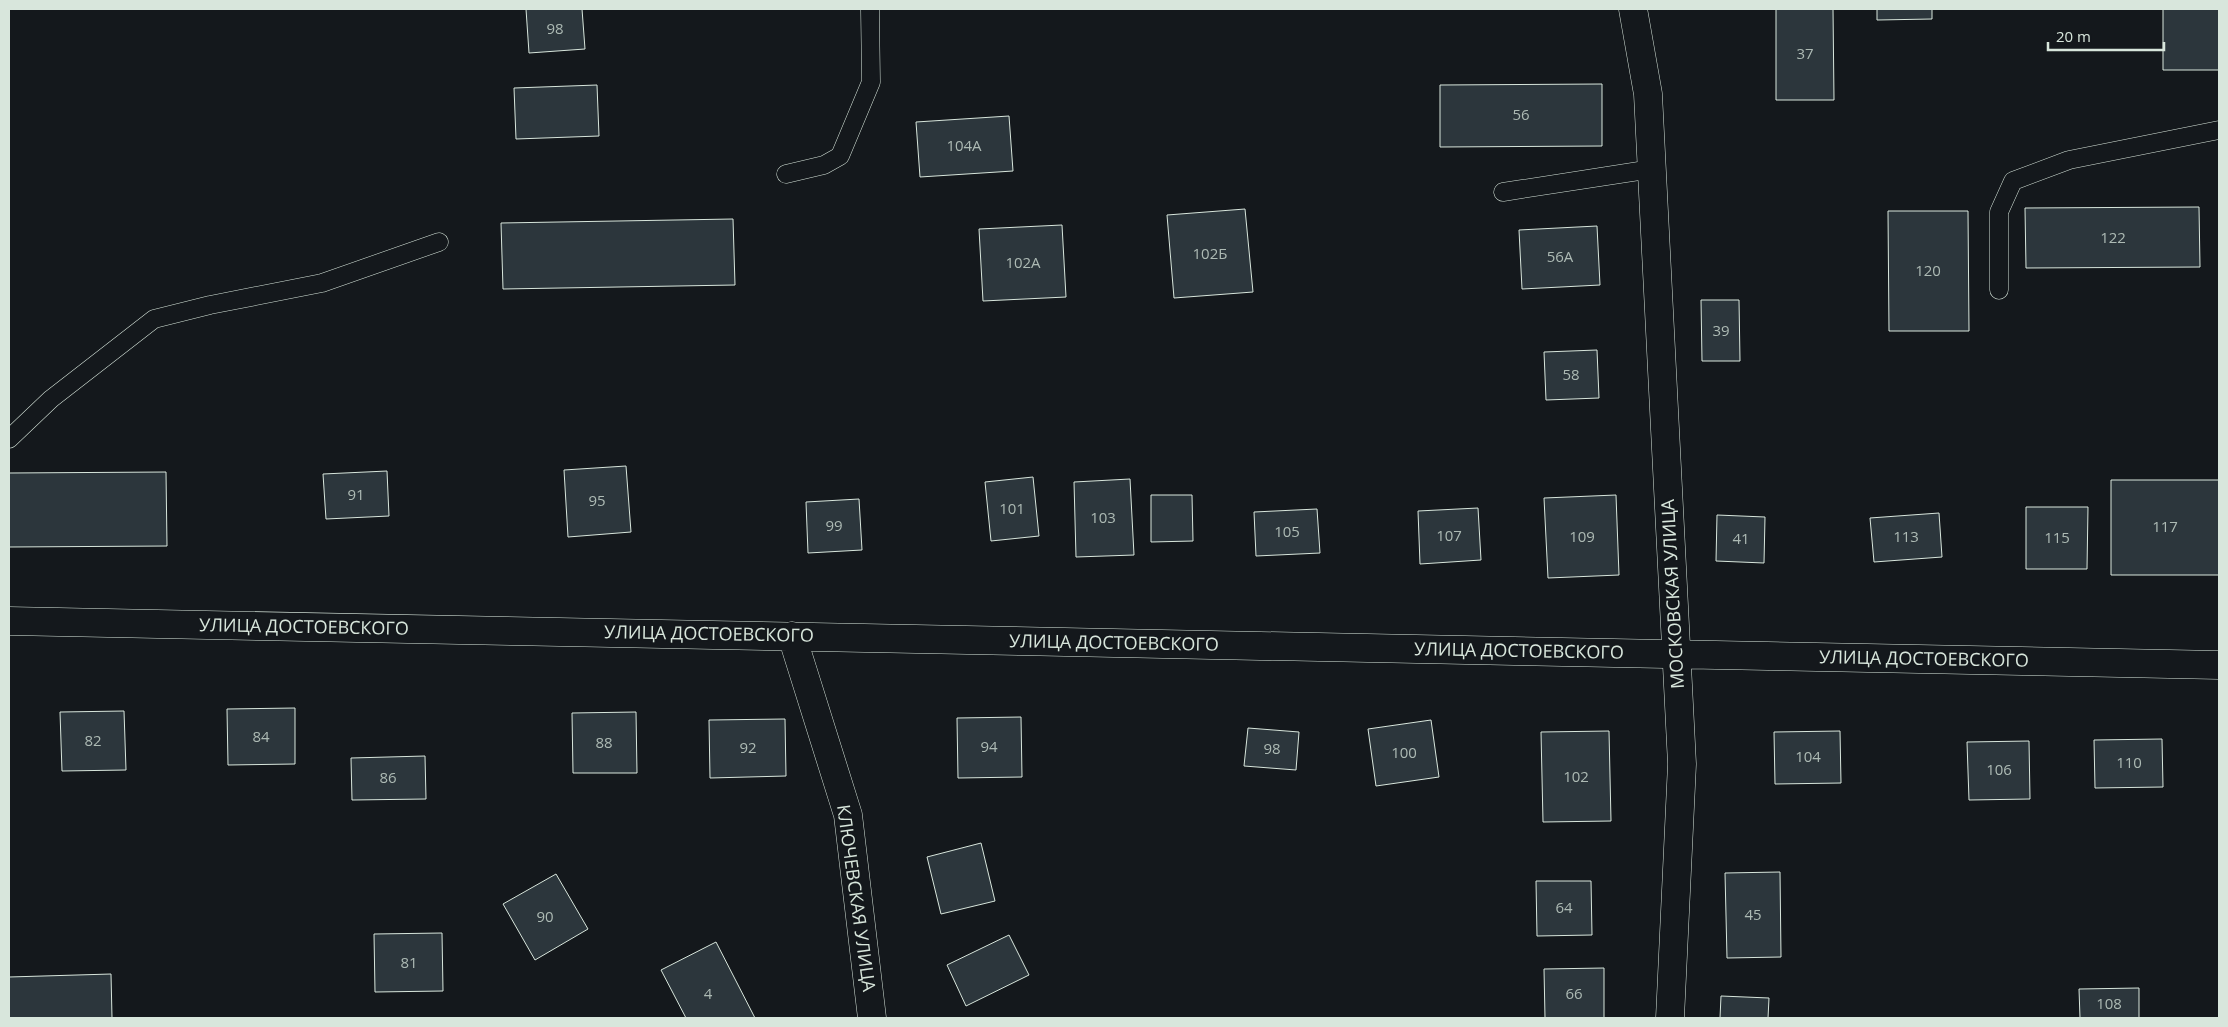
<svg xmlns="http://www.w3.org/2000/svg" width="2228" height="1027" viewBox="0 0 2228 1027" font-family="'Open Sans',sans-serif">
	<style>
		.building { fill: #2c363c; stroke: #d8e6dc }
		.lines { fill: none; stroke-linecap: round; stroke-linejoin: round }
		.service-casing { stroke: #d8e6dc; stroke-width: 19 }
		.minor-casing { stroke: #d8e6dc; stroke-width: 29 }
		.service { stroke: #14181c; stroke-width: 18 }
		.minor { stroke: #14181c; stroke-width: 28 }
		.labels { text-anchor: middle; stroke-width: 4; stroke-linejoin: round; paint-order: stroke }
		.number-label { font-size: 15px; fill: #adbab4 }
		.street-label { font-size: 18px; fill: #d8e6dc; stroke: #14181c }
	</style>
	<rect width="100%" height="100%" fill="#14181c"/>
	<path class="building" d="M526,9H582L585,49L529,53Z
		M1776,9H1833L1834,100H1776Z
		M1877,9H1932V19L1877,20Z
		M2163,9H2219V70H2163Z
		M1602,84V146L1440,147V85Z
		M597,85L599,136L516,139L514,88Z
		M1009,116L1013,171L920,177L916,122Z
		M2199,207L2200,267L2026,268L2025,208Z
		M1245,209L1253,292L1174,298L1167,215Z
		M1888,211H1968L1969,331H1889Z
		M733,219L735,285L503,289L501,223Z
		M1062,225L1066,297L983,301L979,229Z
		M1597,226L1600,285L1522,289L1519,230Z
		M1701,300H1739L1740,361H1702Z
		M1597,350L1599,398L1546,400L1544,352Z
		M626,466L631,532L568,537L564,470Z
		M387,471L389,516L326,519L323,474Z
		M166,472L167,546L9,547V473Z
		M1033,477L1039,536L991,541L985,482Z
		M1130,479L1134,555L1076,557L1074,482Z
		M2111,480H2219V575H2111Z
		M1151,495H1192L1193,541L1151,542Z
		M1616,495L1619,575L1548,578L1544,498Z
		M859,499L862,550L808,553L806,502Z
		M2026,507H2088L2087,569H2026Z
		M1478,508L1481,560L1420,564L1418,511Z
		M1317,509L1320,553L1256,556L1254,512Z
		M1939,513L1942,557L1874,562L1870,518Z
		M1717,515L1765,517L1764,563L1716,561Z
		M295,708V764L228,765L227,709Z
		M124,711L126,770L62,771L60,712Z
		M636,712L637,773H573L572,713Z
		M1021,717L1022,777L958,778L957,718Z
		M785,719L786,776L710,778L709,720Z
		M1431,720L1439,777L1376,786L1368,729Z
		M1248,728L1299,732L1296,770L1244,766Z
		M1609,731L1611,821L1543,822L1541,732Z
		M1840,731L1841,783L1775,784L1774,732Z
		M2162,739L2163,787L2095,788L2094,740Z
		M2029,741L2030,799L1969,800L1967,742Z
		M425,756L426,799L352,800L351,758Z
		M981,843L995,901L941,914L927,857Z
		M1780,872L1781,957L1727,958L1725,873Z
		M556,874L588,929L535,960L503,904Z
		M1536,881H1591L1592,935L1537,936Z
		M442,933L443,991L375,992L374,934Z
		M1009,935L1029,975L966,1006L947,965Z
		M716,942L755,1018H686L661,970Z
		M1604,968V1018H1545L1544,969Z
		M111,974L112,1018H9V977Z
		M2139,988V1018H2080L2079,989Z
		M1721,996L1769,998L1768,1018H1720Z"/>
	<g class="lines">
		<defs>
			<path id="service" d="M786,174L824,165L840,156L871,82L870,9
				M1503,192L1652,169
				M1999,290V212L2013,181L2069,160L2219,130
				M9,439L51,399L154,319L210,305L322,283L439,242"/>
			<path id="minor" d="M1633,9L1648,94L1682,764L1670,1018
				M9,621L2219,665
				M792,636L848,815L872,1018"/>
		</defs>
		<use href="#service" class="service-casing"/>
		<use href="#minor" class="minor-casing"/>
		<use href="#service" class="service"/>
		<use href="#minor" class="minor"/>
	</g>
	<g class="labels">
		<g class="number-label">
			<text x="555" y="34">98</text>
			<text x="1805" y="59">37</text>
			<text x="1521" y="120">56</text>
			<text x="964" y="151">104А</text>
			<text x="2113" y="243">122</text>
			<text x="1210" y="259">102Б</text>
			<text x="1560" y="262">56А</text>
			<text x="1023" y="268">102А</text>
			<text x="1928" y="276">120</text>
			<text x="1721" y="336">39</text>
			<text x="1571" y="380">58</text>
			<text x="356" y="500">91</text>
			<text x="597" y="506">95</text>
			<text x="1012" y="514">101</text>
			<text x="1103" y="523">103</text>
			<text x="834" y="531">99</text>
			<text x="2165" y="532">117</text>
			<text x="1287" y="537">105</text>
			<text x="1449" y="541">107</text>
			<text x="1582" y="542">109</text>
			<text x="1906" y="542">113</text>
			<text x="2057" y="543">115</text>
			<text x="1741" y="544">41</text>
			<text x="261" y="742">84</text>
			<text x="93" y="746">82</text>
			<text x="604" y="748">88</text>
			<text x="989" y="752">94</text>
			<text x="748" y="753">92</text>
			<text x="1272" y="754">98</text>
			<text x="1404" y="758">100</text>
			<text x="1808" y="762">104</text>
			<text x="2129" y="768">110</text>
			<text x="1999" y="775">106</text>
			<text x="1576" y="782">102</text>
			<text x="388" y="783">86</text>
			<text x="1564" y="913">64</text>
			<text x="1753" y="920">45</text>
			<text x="545" y="922">90</text>
			<text x="409" y="968">81</text>
			<text x="708" y="999">4</text>
			<text x="1574" y="999">66</text>
			<text x="2109" y="1009">108</text>
		</g>
		<g class="street-label">
			<text transform="translate(1673 594) rotate(-93)" y="6">МОСКОВСКАЯ УЛИЦА</text>
			<text transform="translate(304 627) rotate(1)" y="6">УЛИЦА ДОСТОЕВСКОГО</text>
			<text transform="translate(709 634) rotate(1)" y="6">УЛИЦА ДОСТОЕВСКОГО</text>
			<text transform="translate(1114 643) rotate(1)" y="6">УЛИЦА ДОСТОЕВСКОГО</text>
			<text transform="translate(1519 651) rotate(1)" y="6">УЛИЦА ДОСТОЕВСКОГО</text>
			<text transform="translate(1924 659) rotate(1)" y="6">УЛИЦА ДОСТОЕВСКОГО</text>
			<text transform="translate(856 898) rotate(82)" y="6">КЛЮЧЕВСКАЯ УЛИЦА</text>
		</g>
	</g>
	<rect width="2228" height="1027" fill="none" stroke="#d8e6dc" stroke-width="20"/>
	<path d="M2048 42v8h116v-8" fill="none" stroke="#d8e6dc" stroke-width="2.5"/>
	<text x="2056" y="42" font-size="15" fill="#d8e6dc" stroke="#14181c" stroke-width="4" paint-order="stroke">20 m</text>
</svg>
